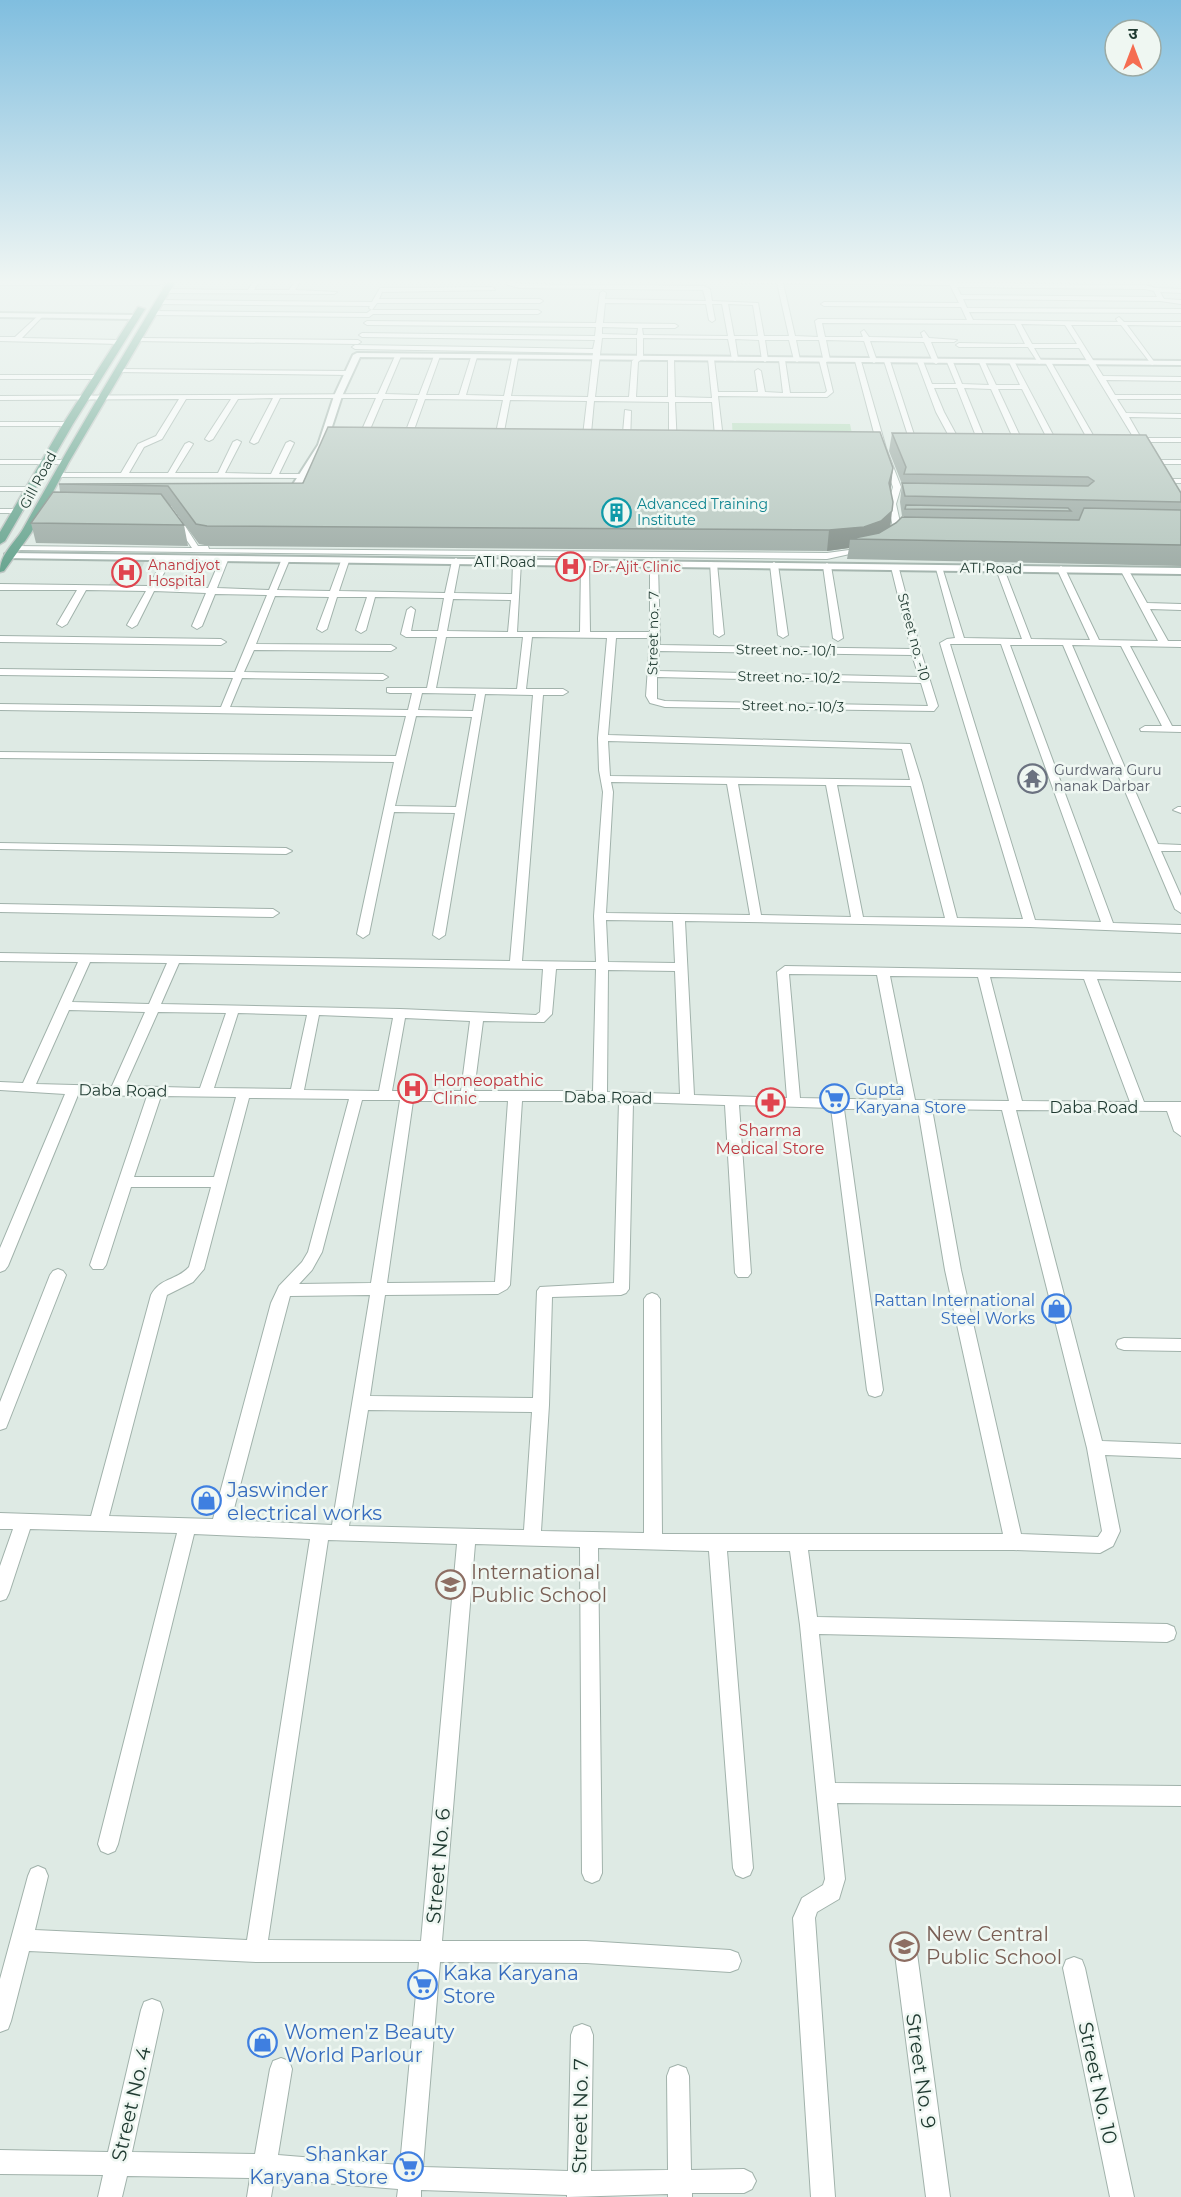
<svg xmlns="http://www.w3.org/2000/svg" width="1181" height="2197" viewBox="0 0 1181 2197" font-family="Montserrat,'Noto Sans Devanagari',sans-serif">
	<style>
		.built { fill: #cddad3 }
		.green { fill: #b6dcbd }
		.lines { fill: none; stroke-linecap: round; stroke-linejoin: round }
		.minor-casing { stroke: #a1b2ab; stroke-width: 2 }
		.tertiary-casing { stroke: #a1b2ab; stroke-width: 4 }
		.primary-casing { stroke: #bcc4c1; stroke-width: 3 }
		.minor { fill: #fff; fill-rule: evenodd }
		.tertiary { fill: #fff; fill-rule: evenodd }
		.primary { fill: #62a18b; fill-rule: evenodd }
		.wall { fill: #9ba9a3 }
		.shaded-wall { fill: #7e8a84 }
		.building { fill: #b4c5bd; stroke: #7e8a84; stroke-width: 1.5 }
		.labels { text-anchor: middle; stroke-width: 5; stroke-linejoin: round; paint-order: stroke }
		.far-street-label { font-size: 14px; fill: #1f3a31; stroke: #eff7f2 }
		.far-culture-label { font-size: 14px; fill: #0d838f; stroke: #eff7f2; text-anchor: start }
		.far-health-label { font-size: 14px; fill: #be3a42; stroke: #eff7f2; text-anchor: start }
		.far-worship-label { font-size: 14px; fill: #5b616d; stroke: #eff7f2; text-anchor: start }
		.health-label { font-size: 16px; fill: #be3a42; stroke: #eff7f2; text-anchor: start }
		.shop-label { font-size: 16px; fill: #366cbe; stroke: #eff7f2; text-anchor: start }
		.street-label { font-size: 16px; fill: #1f3a31; stroke: #eff7f2 }
		.near-shop-label { font-size: 20px; fill: #366cbe; stroke: #eff7f2; text-anchor: start }
		.near-education-label { font-size: 20px; fill: #785e54; stroke: #eff7f2; text-anchor: start }
		.near-street-label { font-size: 20px; fill: #1f3a31; stroke: #eff7f2 }
	</style>
	<rect width="100%" height="100%" fill="#deeae4"/>
	<path class="built" d="M123,561H145L133,586L109,585Z"/>
	<path class="green" d="M732,423L850,424L854,443L733,441Z"/>
	<g class="lines">
		<defs>
			<path id="minor" d="M255,279H261L254,290H289L296,279H302L295,290L337,292L334,294L166,293L163,291L166,289L248,290Z
				M506,279H512L513,283L520,284L704,286L710,289L712,301L758,303L764,336H789L777,283H738L726,279L948,281L947,279H953L955,283L1145,285L1156,288L1181,289V293L1160,292L1164,299L1181,300V304L1160,301L963,299L967,308L1181,309V313L969,312L973,320L1118,322L1116,319L1119,317L1124,322H1181V326L1127,325L1155,363L1152,365L1121,325H1071L1103,376L1181,377V381L1106,380L1115,395H1181V399H1117L1126,413L1181,414V418L1129,417L1141,438H1181V442H1144L1150,451L1143,453L1079,348H1034L1042,362L1039,364L1028,347H959L956,345L959,343L1025,344L1015,324L822,323L825,337H863L861,332L864,330L869,337L923,338L921,333L924,331L929,338L957,340L954,342H931L939,362L936,364L933,362L924,342L870,341L877,361L874,363L871,361L864,341L826,340L830,360L826,362L833,392L827,397L718,396L724,447L720,449L716,447L712,402H675L677,446L673,448L669,446V402L594,401L590,444L586,446L582,444L587,401L510,400L502,442L498,444L494,442L503,400L425,399L410,441L406,443L402,441L418,399H383L365,441L361,443L357,441L376,398H280L258,442L254,444L250,442L273,398L238,399L213,439L209,441L205,439L231,399H186L162,439L144,447L129,473H168L185,444L189,442L193,444L175,473H218L233,442L237,440L241,442L225,473L271,474L286,443L290,441L294,443L279,474H300L304,476L300,478L58,477H55V473H121L138,444L156,436L179,399L0,400V396L378,394L395,356L398,354L401,356L385,394L419,395L434,356L437,354L440,356L426,395H459L471,357L474,355L477,357L466,395L504,396L512,358L515,356L518,358L511,396L588,397L593,353L355,349L352,347L355,345L593,349L595,340L362,337L359,335L362,333L595,336L596,327L367,325L364,323L367,321L596,323L600,293L603,291L606,293L605,299L706,301L703,290L520,288L508,285ZM783,283L950,285L959,303L824,302L821,304L824,306L961,307L967,320L818,319L815,321L818,337L795,336ZM957,287L1145,289L1154,291L1157,297L961,295ZM605,303L706,304L709,320L712,322L715,320L712,304H722L728,336L643,335L642,328H675L678,326L675,324L603,323ZM728,304L753,305L758,336H734ZM1021,324L1065,325L1077,344H1032ZM602,327L638,328L637,335L602,334ZM602,338H637V357L632,361L629,397H595ZM643,338L728,339L732,359L735,361L738,359L735,339L759,340L762,360L765,362L768,360L765,340H789L794,360L797,362L800,360L796,340H819L823,358L819,360L827,391L825,393H790L785,360L782,358L779,360L783,393L765,392L761,371L758,369L755,371L758,392H718L714,359L711,357L708,359L712,398L675,397L674,359L671,357L668,359V397H636L638,362L643,358Z
				M0,281H159L162,283L159,285H0Z
				M493,287L495,290L382,292L379,299H540L543,301L540,303H377L372,310L369,308L370,306L159,304L156,302L159,300L372,302L380,288Z
				M371,310H538L541,312L538,314H373L369,317L152,315L149,313L152,311L367,313Z
				M40,314L42,317L22,338L120,340L123,342L120,344L0,341V337H15Z
				M136,338L358,340L361,342L358,344L134,341Z
				M858,359L861,361L886,448L901,487L896,504L901,527L895,540H892L888,538L893,527L888,504L893,487L878,448L855,361Z
				M887,359L890,361L919,450L912,448L884,361Z
				M920,359L923,361L932,384H956L947,362L950,360L953,362L962,384L989,385L979,362L982,360L985,362L996,385H1020L1009,362L1014,361L1061,450L1057,452L1053,450L1022,389H998L1026,449L1022,451L1018,449L991,389L964,388L989,449L985,451L981,449L957,388H934L944,412L964,449L957,451L936,412L917,361Z
				M1048,360L1051,362L1101,449L1100,451L1093,449L1045,362Z
				M117,369L349,371L352,373L349,375L115,372Z
				M0,375H98L101,377L98,379H0Z
				M625,410L631,411L630,444L626,446L622,444Z
				M0,422H68L72,424L68,426H0Z
				M0,460H64L68,462L64,464H0Z
				M1151,460H1181V464H1151Z
				M1163,479H1181V483H1163Z
				M0,487H31L35,489L31,491H0Z
				M0,509H19L23,511L19,513H0Z
				M172,515H178L198,546H208L209,549L827,553L864,548L868,550L827,559L15,550L11,548L15,546L192,548L171,517Z
				M167,557L171,560L157,586L208,588L220,560L224,557L228,560L217,588L269,590L281,561L285,558L289,561L277,590L330,591L341,561L345,558L349,561L339,591L445,593L452,561L456,558L460,561L454,593L512,594L513,562L517,559L521,562L517,632H580L581,563L585,560L589,563L590,632H650V564L654,561L658,564L660,645L911,649L891,567L898,565L921,652L938,706L934,711L665,707L650,703L646,696L650,638H616L608,735L910,744L922,783L957,918L1023,919L940,643L947,639L955,638L935,565L942,567L964,638L1022,639L996,569L1000,566L1004,569L1031,639L1090,640L1057,569L1061,566L1065,569L1099,640L1158,641L1121,571L1122,569H1128L1147,603L1181,604V610L1150,609L1168,641H1181V647L1130,646L1172,726H1181V732L1141,731L1140,729L1145,726H1162L1121,646L1072,645L1158,844L1181,845V851H1161L1181,896V913L1175,909L1063,645H1010L1113,923L1181,925V933L1030,927L685,921L694,1095L787,1098L777,972L785,966L1181,973V981L1097,979L1144,1102H1181V1136L1174,1131L1167,1111L1016,1110L1102,1441L1181,1444V1458L1105,1455L1120,1531L1113,1546L1100,1553L1014,1550H808L817,1617L1167,1624L1174,1627L1176,1633L1174,1639L1167,1642L819,1634L835,1783L1181,1786V1806L837,1803L845,1879L839,1899L817,1912L815,1918L835,2197H811L793,1918L802,1898L823,1885L825,1879L800,1625L790,1551H727L753,1868L750,1875L743,1878L736,1875L733,1868L709,1551L598,1548L602,1873L599,1880L592,1883L585,1880L582,1873L580,1547L475,1544L442,1941H586L730,1950L738,1953L741,1961L738,1969L730,1972L586,1963L440,1962L423,2167L568,2171L571,2035L574,2027L582,2024L590,2027L593,2035L591,2171L668,2170L667,2076L670,2068L678,2065L686,2068L689,2076L691,2170L744,2169L752,2173L756,2181L752,2189L744,2193H692V2197H668V2194L567,2197V2195L421,2190V2197H397L398,2189L274,2179L271,2197H247L250,2178L127,2176L122,2197H98L103,2175L0,2174V2150L108,2152L141,2010L144,2002L152,1999L160,2002L163,2010L132,2152L255,2154L270,2069L273,2061L281,2058L289,2061L292,2069L278,2155L400,2165L419,1962H256L29,1951L11,2021L8,2029L0,2032V1979L28,1876L31,1869L38,1866L45,1869L48,1876L35,1930L247,1940L310,1539L194,1534L118,1844L115,1851L108,1854L101,1851L98,1844L177,1533L30,1529L9,1593L6,1599L0,1601V1566L13,1529H0V1513L91,1516L151,1295C161,1277 176,1281 189,1267L211,1187H131L106,1265L103,1269H93L90,1265L147,1096L78,1095L8,1266L5,1270L0,1272V1248L65,1094L0,1090V1082L23,1083L78,962L0,961V953L510,961L533,695L485,694L445,935L439,939L433,935L455,813L394,812L369,934L363,938L357,934L394,762L0,758V752L396,756L406,716L0,710V704L221,707L233,678L0,675V669L235,672L267,595L215,594L202,626L197,629L192,626L206,593L154,591L137,625L132,628L127,625L146,591L86,590L67,624L62,627L57,624L77,590H0V584L149,586L163,560ZM275,596L329,597L317,629L322,632L327,629L337,597H367L356,630L361,633L366,630L375,597L444,598L438,631H411L415,610L411,607L407,610L401,634L406,637H437L427,688H387V692L390,693H412L408,710L230,707L242,678L383,680L388,677L383,674L244,672L254,650L391,651L396,648L391,645L256,644ZM453,599L511,600L508,632L447,631ZM446,637H523L517,689L436,688ZM532,637L607,638L598,738L599,770L603,792L594,916L596,962L522,961L543,695H563L568,692L563,689H526ZM950,644H1001L1101,922L1035,920ZM659,651L912,655L919,677L658,671ZM657,677L921,683L928,706L665,701L657,699ZM422,693L476,694L473,711L418,710ZM416,716L472,717L456,807L395,806ZM608,741L902,749L910,780L610,776ZM611,782L727,784L750,915L606,913L613,792ZM738,784L826,785L851,917L761,915ZM837,785L911,786L945,918L863,917ZM606,920L673,921L675,963L608,962ZM90,962L167,963L149,1004L72,1002ZM179,963L543,969L540,1012L536,1015L400,1009L161,1004ZM556,969H596L593,1091H474L483,1021L544,1022L552,1014ZM608,970L675,971L680,1094L607,1092ZM789,974L877,975L901,1100L800,1098ZM890,976L978,977L1009,1101L915,1100ZM990,977L1084,979L1130,1102L1022,1101ZM69,1010L145,1012L112,1086L36,1084ZM158,1012L226,1013L200,1088L125,1086ZM238,1013L307,1015L291,1089L214,1088ZM319,1015L393,1018L379,1091L304,1090ZM405,1018L470,1021L461,1091H392ZM161,1096L236,1097L214,1177H134ZM249,1098L349,1099L308,1252L302,1262L279,1286L271,1303L213,1519L109,1516L167,1295L193,1282L204,1269ZM362,1100H400L371,1283L299,1284L312,1270L322,1252ZM413,1101H508L495,1282L387,1283ZM522,1101H619L614,1283L540,1287L537,1291L533,1398L370,1396L385,1295L498,1294L507,1289L510,1285ZM633,1102L725,1105L735,1273L738,1277H748L751,1273L739,1105L831,1108L867,1390L869,1395L875,1397L881,1395L883,1390L844,1109H918L945,1270L1003,1534H662L660,1299L657,1295L652,1293L647,1295L644,1299V1533L541,1531L549,1405L552,1297L621,1295L626,1293L629,1289ZM932,1109L1002,1110L1087,1448L1102,1531L1098,1537L1021,1534L961,1270ZM370,1295L332,1525L231,1520L290,1296ZM368,1410L532,1412L524,1530L349,1526ZM328,1540L457,1544L421,1941L268,1940Z
				M710,562L717,564L724,634L719,637L714,634Z
				M774,562L778,565L788,635L783,638L778,635L770,565Z
				M827,563L831,566L843,638L838,641L833,638L823,566Z
				M0,636L221,639L226,642L221,645L0,642Z
				M1178,807H1181V813L1173,810Z
				M0,843L286,848L292,851L286,854L0,849Z
				M0,904L273,909L279,913L273,917L0,912Z
				M58,1269L63,1271L66,1275L8,1423L6,1428L0,1430V1402L50,1275L53,1271Z
				M1124,1338L1181,1339V1351L1124,1350L1118,1348L1116,1344L1118,1340Z
				M905,1935L913,1938L916,1946L950,2197H926L894,1946L897,1938Z
				M1074,1957L1082,1960L1085,1968L1134,2197H1110L1063,1968L1066,1960Z"/>
			<path id="tertiary" d="M0,313L135,315L139,317L135,319L0,317Z
				M357,353L1181,361V365L360,357L342,396L326,445L294,496L278,499V495L288,492L318,445L334,396L353,355Z
				M9,553L1181,568V574L5,558V554Z"/>
			<path id="primary" d="M169,279H177L69,462L31,533L4,571L0,572C0,554 14,544 23,529C70,444 119,362 169,279Z
				M138,307L145,309L73,424L5,541L0,544V532L63,424Z"/>
		</defs>
		<use href="#minor" class="minor-casing"/>
		<use href="#tertiary" class="tertiary-casing"/>
		<use href="#primary" class="primary-casing"/>
		<use href="#minor" class="minor"/>
		<use href="#tertiary" class="tertiary"/>
		<use href="#primary" class="primary"/>
	</g>
	<path class="wall" d="M892,433L1181,493V566L847,559L849,548L827,551L210,546L199,544L171,506H170L184,525L188,546L36,543L31,523L60,492L59,484L890,488V526L904,517V516H902L900,502L902,484L889,451Z"/>
	<path class="shaded-wall" d="M893,468L891,487L887,502L889,483Z
		M892,511L890,531L850,539L849,548L827,551L829,530Z"/>
	<path class="building" d="M328,427L880,432L893,468L889,483L893,502L892,511L881,521L864,527L829,530L207,526L196,524L168,486L59,484L303,483Z
		M892,433L1146,435L1181,493V502L905,496L902,483L1088,486L1094,481L1088,477L904,474L906,467Z
		M53,492L161,494L184,525L31,523Z
		M906,505L1068,508L1071,511L905,509Z
		M1084,508L1181,510V545L850,539L879,533L896,523L902,517L1079,520Z"/>
	<linearGradient id="sky" x2="0" y2="1"><stop stop-color="#80bedf"/><stop offset="0.48" stop-color="#f0f6f3"/><stop offset="1" stop-color="#f0f6f3" stop-opacity="0"/></linearGradient>
	<rect width="1181" height="587" fill="url(#sky)"/>
	<defs>
		<symbol id="building-ring" viewBox="-11 -11 22 22"><circle r="9.5" fill="#eff7f2" stroke="#0f9aa8" stroke-width="1.5"/><path d="M-4-6H4V6H1V3H-1V6H-4ZM-2.5-4.3h1.7v1.8h-1.7ZM.8-4.3h1.7v1.8H.8ZM-2.5-1h1.7V.8h-1.7ZM.8-1h1.7V.8H.8Z" fill="#0f9aa8"/></symbol>
		<symbol id="hospital-ring" viewBox="-11 -11 22 22"><circle r="9.5" fill="#eff7f2" stroke="#e0444e" stroke-width="1.5"/><path d="M-5-5h3v3.5h4V-5h3V5h-3V1.5h-4V5h-3Z" fill="#e0444e"/></symbol>
		<symbol id="temple-ring" viewBox="-11 -11 22 22"><circle r="9.5" fill="#eff7f2" stroke="#6b7280" stroke-width="1.5"/><path d="M0-6L5-2H3V0L6.5 2.5H4V6H1.5V3h-3V6H-4V2.5H-6.5L-3 0V-2H-5Z" fill="#6b7280"/></symbol>
		<symbol id="supermarket-ring" viewBox="-11 -11 22 22"><circle r="9.5" fill="#eff7f2" stroke="#3f7fe0" stroke-width="1.5"/><path d="M-6-5.5h2.5l.6 2H6L4.5 2H-2.5L-4.4-4H-6ZM-1.5 3.2a1.3 1.3 0 1 0 .1 0ZM3 3.2a1.3 1.3 0 1 0 .1 0Z" fill="#3f7fe0"/></symbol>
		<symbol id="pharmacy-ring" viewBox="-11 -11 22 22"><circle r="9.5" fill="#eff7f2" stroke="#e0444e" stroke-width="1.5"/><path d="M-2-6h4v4h4v4h-4v4h-4v-4h-4v-4h4Z" fill="#e0444e"/></symbol>
		<symbol id="shop-ring" viewBox="-11 -11 22 22"><circle r="9.5" fill="#eff7f2" stroke="#3f7fe0" stroke-width="1.5"/><path d="M-5-2.5h2.3a2.7 3.5 0 0 1 5.4 0H5L5.5 6h-11ZM-1.5-2.5h3a1.5 2.3 0 0 0-3 0Z" fill="#3f7fe0"/></symbol>
		<symbol id="school-ring" viewBox="-11 -11 22 22"><circle r="9.5" fill="#eff7f2" stroke="#8d6e63" stroke-width="1.5"/><path d="M0-5L7-2L0 1L-7-2ZM-4 1L0 2.5L4 1V4Q0 6-4 4Z" fill="#8d6e63"/></symbol>
	</defs>
	<g fill-rule="evenodd">
		<use href="#building-ring" x="600" y="496" width="33" height="33"/>
		<use href="#hospital-ring" x="554" y="550" width="33" height="33"/>
		<use href="#hospital-ring" x="110" y="556" width="33" height="33"/>
		<use href="#temple-ring" x="1016" y="762" width="33" height="33"/>
		<use href="#hospital-ring" x="396" y="1072" width="33" height="33"/>
		<use href="#supermarket-ring" x="818" y="1082" width="33" height="33"/>
		<use href="#pharmacy-ring" x="754" y="1086" width="33" height="33"/>
		<use href="#shop-ring" x="1040" y="1292" width="33" height="33"/>
		<use href="#shop-ring" x="190" y="1484" width="33" height="33"/>
		<use href="#school-ring" x="434" y="1568" width="33" height="33"/>
		<use href="#school-ring" x="888" y="1930" width="33" height="33"/>
		<use href="#supermarket-ring" x="406" y="1968" width="33" height="33"/>
		<use href="#shop-ring" x="246" y="2026" width="33" height="33"/>
		<use href="#supermarket-ring" x="392" y="2150" width="33" height="33"/>
	</g>
	<g class="labels">
		<g class="far-street-label">
			<text transform="translate(38 480) rotate(-62)" y="5">Gill Road</text>
			<text x="505" y="567">ATI Road</text>
			<text transform="translate(991 568) rotate(1)" y="5">ATI Road</text>
			<text transform="translate(653 633) rotate(-89)" y="5">Street no.- 7</text>
			<text transform="translate(914 637) rotate(75)" y="5">Street no. -10</text>
			<text transform="translate(786 650) rotate(1)" y="5">Street no.- 10/1</text>
			<text transform="translate(789 677) rotate(1)" y="5">Street no.- 10/2</text>
			<text transform="translate(793 706) rotate(1)" y="5">Street no.- 10/3</text>
		</g>
		<g class="far-culture-label">
			<text x="637" y="509">Advanced Training<tspan x="637" dy="16">Institute</tspan></text>
		</g>
		<g class="far-health-label">
			<text x="148" y="570">Anandjyot<tspan x="148" dy="16">Hospital</tspan></text>
			<text x="592" y="572">Dr. Ajit Clinic</text>
		</g>
		<g class="far-worship-label">
			<text x="1054" y="775">Gurdwara Guru<tspan x="1054" dy="16">nanak Darbar</tspan></text>
		</g>
		<g class="health-label">
			<text x="433" y="1086">Homeopathic<tspan x="433" dy="18">Clinic</tspan></text>
			<text x="770" y="1136" text-anchor="middle">Sharma<tspan x="770" dy="18">Medical Store</tspan></text>
		</g>
		<g class="shop-label">
			<text x="855" y="1095">Gupta<tspan x="855" dy="18">Karyana Store</tspan></text>
			<text x="1035" y="1306" text-anchor="end">Rattan International<tspan x="1035" dy="18">Steel Works</tspan></text>
		</g>
		<g class="street-label">
			<text transform="translate(123 1090) rotate(1)" y="6">Daba Road</text>
			<text transform="translate(608 1097) rotate(1)" y="6">Daba Road</text>
			<text x="1094" y="1113">Daba Road</text>
		</g>
		<g class="near-shop-label">
			<text x="227" y="1497">Jaswinder<tspan x="227" dy="23">electrical works</tspan></text>
			<text x="443" y="1980">Kaka Karyana<tspan x="443" dy="23">Store</tspan></text>
			<text x="284" y="2039">Women'z Beauty<tspan x="284" dy="23">World Parlour</tspan></text>
			<text x="388" y="2161" text-anchor="end">Shankar<tspan x="388" dy="23">Karyana Store</tspan></text>
		</g>
		<g class="near-education-label">
			<text x="471" y="1579">International<tspan x="471" dy="23">Public School</tspan></text>
			<text x="926" y="1941">New Central<tspan x="926" dy="23">Public School</tspan></text>
		</g>
		<g class="near-street-label">
			<text transform="translate(438 1866) rotate(-85)" y="7">Street No. 6</text>
			<text transform="translate(921 2071) rotate(82)" y="7">Street No. 9</text>
			<text transform="translate(1098 2083) rotate(78)" y="7">Street No. 10</text>
			<text transform="translate(131 2104) rotate(-77)" y="7">Street No. 4</text>
			<text transform="translate(580 2116) rotate(-89)" y="7">Street No. 7</text>
		</g>
	</g>
	<g transform="translate(1133 48)"><circle r="28" fill="#eff7f2" stroke="#9caba5" stroke-width="1.5"/>
	<path d="M0-4.5L10 22L0 15L-10 22Z" fill="#f56d52"/>
	<text y="-9" font-size="16" font-weight="bold" text-anchor="middle" fill="#1f3a31">उ</text>
	</g>
</svg>
